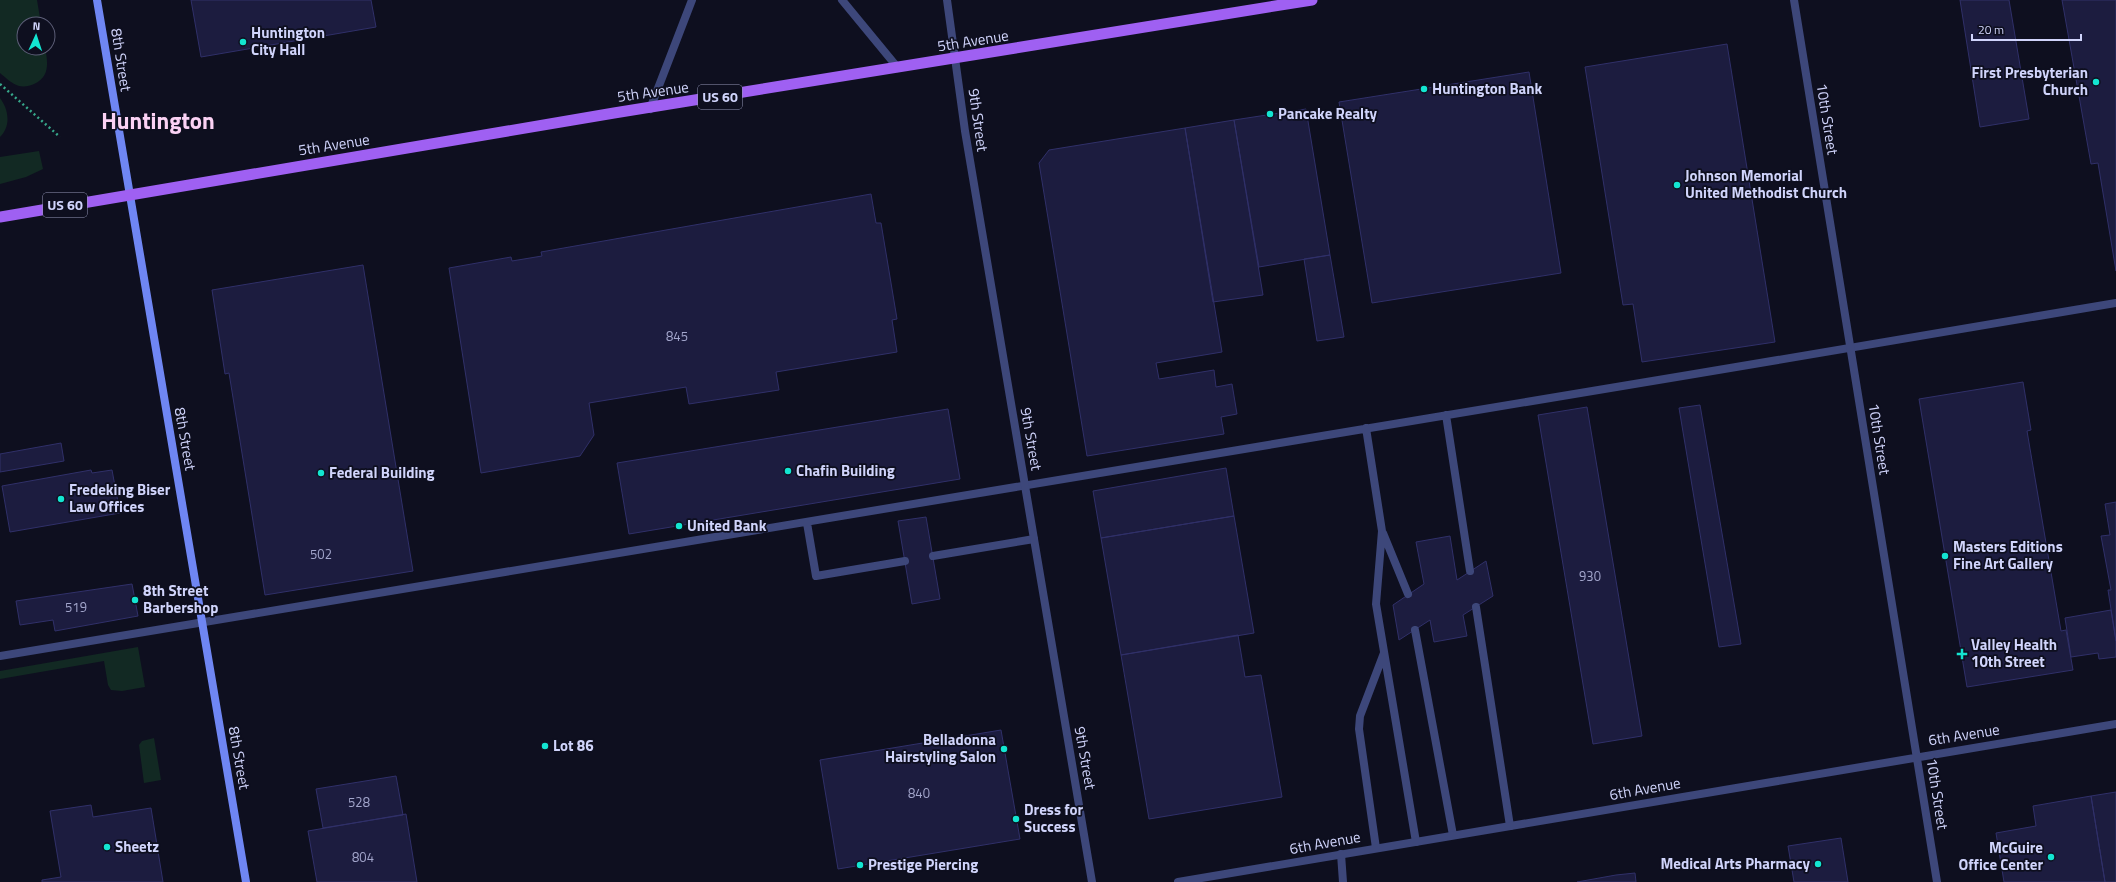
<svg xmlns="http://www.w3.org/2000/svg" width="2116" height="882" viewBox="0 0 2116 882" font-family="'Titillium Web',sans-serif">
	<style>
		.green { fill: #122923 }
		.building { fill: #1c1c3f; stroke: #303069 }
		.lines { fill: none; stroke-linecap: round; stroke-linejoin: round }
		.path { stroke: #37a88b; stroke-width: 2.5; stroke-dasharray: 2 3; stroke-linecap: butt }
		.service { stroke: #3d477a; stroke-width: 8 }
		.minor { stroke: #3d477a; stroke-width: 8 }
		.tertiary { stroke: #3d477a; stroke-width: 8 }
		.secondary { stroke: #6f86f3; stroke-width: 8 }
		.primary { stroke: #9f60f2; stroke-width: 11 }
		.poi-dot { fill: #13e5d1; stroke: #0e0f1f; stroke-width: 1.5 }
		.labels { text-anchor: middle; stroke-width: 3.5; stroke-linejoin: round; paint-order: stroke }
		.number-label { font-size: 13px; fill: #a3a6cc }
		.shield { fill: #0e0f1f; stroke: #9699b9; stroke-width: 1 }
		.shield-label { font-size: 14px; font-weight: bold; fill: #d0d4fb }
		.poi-label { font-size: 15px; font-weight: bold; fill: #d0d4fb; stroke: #0e0f1f; text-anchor: start }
		.street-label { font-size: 15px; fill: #d0d4fb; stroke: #0e0f1f }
		.town-label { font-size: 23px; font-weight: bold; fill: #fbd2f4; stroke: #0e0f1f }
	</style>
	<rect width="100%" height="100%" fill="#0e0f1f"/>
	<path class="green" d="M0,0H37L41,24H24V48H45C48,62 50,77 34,84C30,86 24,87 19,86C12,84 6,78 0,73Z
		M0,98C9,110 11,126 0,137Z
		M39,151L43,169L26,177L0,184V157Z
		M138,647L145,687L122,691L111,690L108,685L104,661L0,679V671Z
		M154,738L161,780L144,783L139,745L142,741Z"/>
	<path class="building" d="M191,0H371L376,27L201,57Z
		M1960,0H2009L2029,119L1980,127Z
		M2062,0H2116V271L2098,163L2091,164Z
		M1727,44L1775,342L1642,362L1633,304L1623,305L1585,67Z
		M1529,72L1561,273L1372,303L1339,102Z
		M1306,109L1330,255L1259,267L1234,120Z
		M1234,120L1263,295L1213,302L1185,128Z
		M1185,128L1222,352L1156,363L1159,379L1214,370L1216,387L1232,384L1237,414L1221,417L1224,434L1087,456L1039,163L1049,150Z
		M871,194L876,223H881L897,319L892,320L897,352L776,372L779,390L689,404L686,387L589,403L594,435L580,456L481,473L449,268L511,257L512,261L542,256L541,252Z
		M1330,255L1344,337L1317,341L1304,259Z
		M363,265L413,571L265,595L229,373L225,374L212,290Z
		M2023,382L2031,430L2027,431L2061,631L2066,630L2073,670L1967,687L1919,399Z
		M1700,405L1741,644L1719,647L1679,408Z
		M1587,407L1642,736L1593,744L1538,415Z
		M948,409L960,479L629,534L617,463Z
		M61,443L64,461L0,472V454Z
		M1226,468L1234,516L1101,538L1093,491Z
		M91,470L92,473L112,470L120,513L10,532L2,486Z
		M2116,502V641L2108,590H2111L2101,536L2110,535L2105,504Z
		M1234,516L1254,633L1121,655L1101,538Z
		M926,517L940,599L912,604L898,521Z
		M1450,536L1457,580L1486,561L1493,596L1463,615L1467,636L1434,642L1430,620L1399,640L1393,605L1424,584L1416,542Z
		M132,584L138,616L55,631L53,620L20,625L16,601Z
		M2111,610L2116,641V657L2099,659L2098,653L2071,657L2065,618Z
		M1238,635L1245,677L1261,675L1282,797L1149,819L1121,655Z
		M1001,730L1020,839L838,869L820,760Z
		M396,776L403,815L323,828L316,789Z
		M2116,792V882H2105L2091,796Z
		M2091,796L2105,882H2004L1996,833L2036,826L2033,806Z
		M91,805L93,817L151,808L163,882H42V880L61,877L50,811Z
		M406,814L417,882H317L308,831Z
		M1841,838L1848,882H1794L1788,846Z
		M1635,873L1636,882H1577L1616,875Z"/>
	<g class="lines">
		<path class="path" d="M0,84L60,137"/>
		<path class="service" d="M842,0L898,68
			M650,109L692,0
			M1446,415L1470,571
			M1366,428L1382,531L1376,604L1416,842
			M807,523L816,576L905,561
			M1383,533L1408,594
			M933,556L1034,539
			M1476,607L1510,826
			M1415,630L1453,835
			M0,656C706,540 1411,422 2116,303
			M1376,848L1359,729L1360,716L1384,653
			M1341,854L1343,882"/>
		<path class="minor" d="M947,0L965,131L1092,882"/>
		<path class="tertiary" d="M1794,0L1937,882
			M1178,882L2116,724"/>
		<path class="secondary" d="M97,0L246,882"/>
		<path class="primary" d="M0,217L614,113L1312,0"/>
	</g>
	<g class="poi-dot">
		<circle cx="243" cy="42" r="4"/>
		<circle cx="2096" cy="82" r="4"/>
		<circle cx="1424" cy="89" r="4"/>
		<circle cx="1270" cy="114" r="4"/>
		<circle cx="1677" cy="185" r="4"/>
		<circle cx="788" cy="471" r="4"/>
		<circle cx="321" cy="473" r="4"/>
		<circle cx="61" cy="499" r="4"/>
		<circle cx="679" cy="526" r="4"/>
		<circle cx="1945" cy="556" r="4"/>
		<circle cx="135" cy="600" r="4"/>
		<path d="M1960 648h4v4h4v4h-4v4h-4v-4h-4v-4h4z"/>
		<circle cx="545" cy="746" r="4"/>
		<circle cx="1004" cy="749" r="4"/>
		<circle cx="1016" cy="819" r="4"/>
		<circle cx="107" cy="847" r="4"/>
		<circle cx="2051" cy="857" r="4"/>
		<circle cx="1818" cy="864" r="4"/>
		<circle cx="860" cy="865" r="4"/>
	</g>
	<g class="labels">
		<g class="number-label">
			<text x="677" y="341">845</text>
			<text x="321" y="559">502</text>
			<text x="1590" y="581">930</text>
			<text x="76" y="612">519</text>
			<text x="919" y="798">840</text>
			<text x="359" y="807">528</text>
			<text x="363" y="862">804</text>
		</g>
		<g class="shield">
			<rect x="698" y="85" width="44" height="24" rx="3"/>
			<rect x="43" y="193" width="44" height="24" rx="3"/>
		</g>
		<g class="shield-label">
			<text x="720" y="102">US 60</text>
			<text x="65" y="210">US 60</text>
		</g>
		<g class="poi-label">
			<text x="251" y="38">Huntington<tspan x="251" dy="17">City Hall</tspan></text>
			<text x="2088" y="78" text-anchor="end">First Presbyterian<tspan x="2088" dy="17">Church</tspan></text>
			<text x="1432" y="94">Huntington Bank</text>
			<text x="1278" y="119">Pancake Realty</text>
			<text x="1685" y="181">Johnson Memorial<tspan x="1685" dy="17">United Methodist Church</tspan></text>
			<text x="796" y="476">Chafin Building</text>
			<text x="329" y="478">Federal Building</text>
			<text x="69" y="495">Fredeking Biser<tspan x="69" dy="17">Law Offices</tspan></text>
			<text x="687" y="531">United Bank</text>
			<text x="1953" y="552">Masters Editions<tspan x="1953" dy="17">Fine Art Gallery</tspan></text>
			<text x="143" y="596">8th Street<tspan x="143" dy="17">Barbershop</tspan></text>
			<text x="1971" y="650">Valley Health<tspan x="1971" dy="17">10th Street</tspan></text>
			<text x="996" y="745" text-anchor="end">Belladonna<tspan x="996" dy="17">Hairstyling Salon</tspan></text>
			<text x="553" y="751">Lot 86</text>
			<text x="1024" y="815">Dress for<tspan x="1024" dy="17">Success</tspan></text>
			<text x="115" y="852">Sheetz</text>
			<text x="2043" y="853" text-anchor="end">McGuire<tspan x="2043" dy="17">Office Center</tspan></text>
			<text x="1810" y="869" text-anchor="end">Medical Arts Pharmacy</text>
			<text x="868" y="870">Prestige Piercing</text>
		</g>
		<g class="street-label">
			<text transform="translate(973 41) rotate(-9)" y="5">5th Avenue</text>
			<text transform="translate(121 60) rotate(81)" y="5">8th Street</text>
			<text transform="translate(653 92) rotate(-8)" y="5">5th Avenue</text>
			<text transform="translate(1827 119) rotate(81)" y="5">10th Street</text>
			<text transform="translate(978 120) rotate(82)" y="5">9th Street</text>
			<text transform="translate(334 145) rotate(-9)" y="5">5th Avenue</text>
			<text transform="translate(185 439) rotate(80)" y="5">8th Street</text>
			<text transform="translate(1031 439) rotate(80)" y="5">9th Street</text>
			<text transform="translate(1879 439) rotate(81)" y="5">10th Street</text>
			<text transform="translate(1964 735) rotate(-9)" y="5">6th Avenue</text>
			<text transform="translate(239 758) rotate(80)" y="5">8th Street</text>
			<text transform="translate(1085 758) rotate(80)" y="5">9th Street</text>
			<text transform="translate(1645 789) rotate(-10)" y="5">6th Avenue</text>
			<text transform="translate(1937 794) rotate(81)" y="5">10th Street</text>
			<text transform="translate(1325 843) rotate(-10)" y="5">6th Avenue</text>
		</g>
		<g class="town-label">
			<text x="158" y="129">Huntington</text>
		</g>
	</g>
	<g transform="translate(36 36) rotate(3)"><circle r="19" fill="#0e0f1f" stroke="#5c5e77"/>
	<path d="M0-3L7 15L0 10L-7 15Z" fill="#13e5d1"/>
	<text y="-6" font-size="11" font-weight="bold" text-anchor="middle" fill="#d0d4fb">N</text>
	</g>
	<path d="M1972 34v6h109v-6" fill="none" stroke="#d0d4fb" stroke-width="2"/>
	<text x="1978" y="34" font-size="12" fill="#d0d4fb" stroke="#0e0f1f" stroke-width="3" paint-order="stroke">20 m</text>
</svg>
